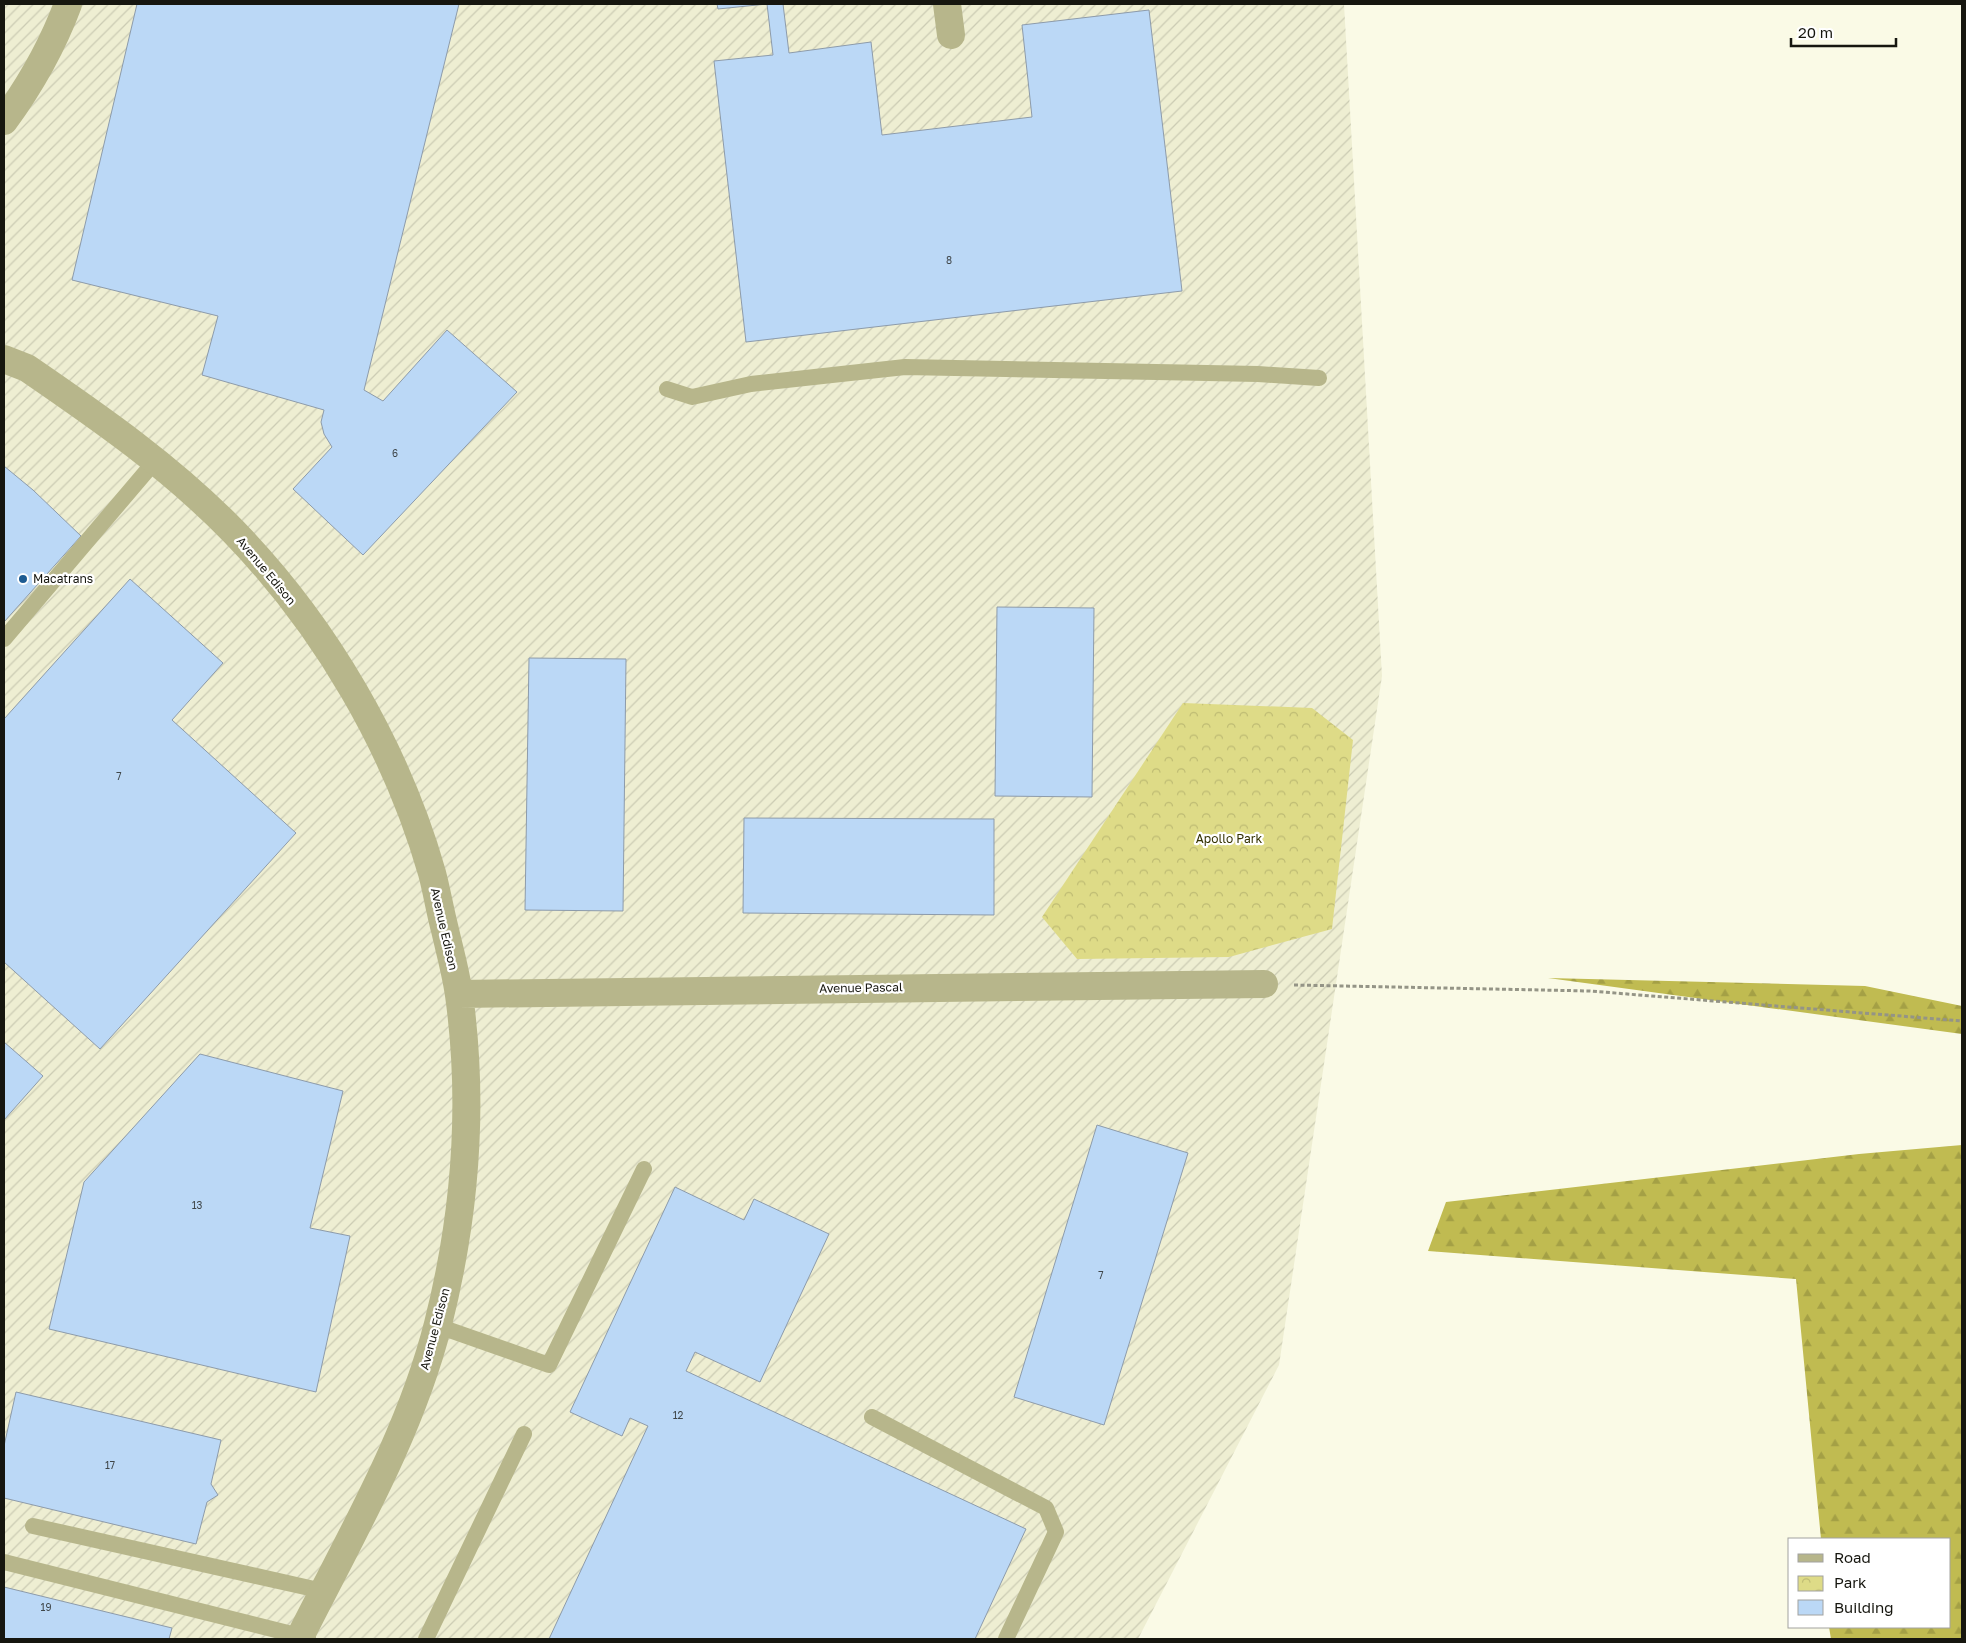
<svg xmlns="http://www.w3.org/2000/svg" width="1966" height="1643" viewBox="0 0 1966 1643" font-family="'Golos Text',sans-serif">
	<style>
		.industrial { fill: url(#industrial-furrows) }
		.forest { fill: url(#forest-firs) }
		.park { fill: url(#park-crowns) }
		.building { fill: #bbd8f6; stroke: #8d9baa }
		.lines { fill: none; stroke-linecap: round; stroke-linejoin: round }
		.path { stroke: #949486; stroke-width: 3; stroke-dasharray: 4 2.5; stroke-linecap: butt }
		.lane { stroke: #b7b68b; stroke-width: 16 }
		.street { stroke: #b7b68b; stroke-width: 28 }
		.poi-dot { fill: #1d5b92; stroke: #fff; stroke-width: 2 }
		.labels { text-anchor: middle; stroke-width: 4.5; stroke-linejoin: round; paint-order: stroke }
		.number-label { font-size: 10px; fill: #3f4649 }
		.street-label { font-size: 12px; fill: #16160f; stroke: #fff }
		.poi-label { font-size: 12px; fill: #16160f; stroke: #fff; text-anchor: start }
		.park-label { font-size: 12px; fill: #343203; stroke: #fff }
	</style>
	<defs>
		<pattern id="industrial-furrows" width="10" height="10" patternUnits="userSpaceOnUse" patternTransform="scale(1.25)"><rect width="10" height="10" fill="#eeeed2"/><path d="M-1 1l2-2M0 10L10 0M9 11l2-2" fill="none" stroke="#cbcbb3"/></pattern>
		<pattern id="forest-firs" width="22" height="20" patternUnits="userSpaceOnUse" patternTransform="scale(1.25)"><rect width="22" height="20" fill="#c0bb51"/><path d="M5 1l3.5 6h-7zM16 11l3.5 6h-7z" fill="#a4a045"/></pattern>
		<pattern id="park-crowns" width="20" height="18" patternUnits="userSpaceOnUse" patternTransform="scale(1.25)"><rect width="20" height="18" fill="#dedb87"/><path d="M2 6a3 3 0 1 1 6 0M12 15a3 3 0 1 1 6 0" fill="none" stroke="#bebb73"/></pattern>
	</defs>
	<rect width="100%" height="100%" fill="#fafae6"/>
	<path class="industrial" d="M4,4H1344L1382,676L1279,1365L1138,1639H4Z"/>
	<path class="forest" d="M1548,978L1865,986L1962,1006V1034Z
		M1962,1145V1639H1831L1829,1627H1950V1539H1821L1796,1279L1428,1251L1446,1202L1859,1154Z"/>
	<path class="park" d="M1183,703L1312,708L1353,740L1332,929L1229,957L1077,959L1042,917Z"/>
	<path class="building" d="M137,4H459L364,390L383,401L447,330L517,392L363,555L293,489L332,447L324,434L321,422L324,410L202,375L218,316L72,280Z
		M717,4H783L789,53L871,42L882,135L1032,117L1022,25L1149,10L1182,291L746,342L714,61L773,55L767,4L718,9Z
		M4,466L33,490L81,536L4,622Z
		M130,579L223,663L172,720L296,833L100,1049L4,962V719Z
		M997,607L1094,608L1092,797L995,796Z
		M529,658L626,659L623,911L525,910Z
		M744,818L994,819V915L743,913Z
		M4,1042L43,1076L4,1120Z
		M200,1054L343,1091L310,1228L350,1236L316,1392L49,1329L84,1182Z
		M1097,1125L1188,1153L1104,1425L1014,1397Z
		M675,1187L744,1220L754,1199L829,1234L760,1382L695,1352L686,1371L1026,1529L975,1639H549L648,1426L630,1418L622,1436L570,1412Z
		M16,1392L221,1440L211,1484L218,1495L207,1502L196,1544L4,1498V1446Z
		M4,1587L172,1628L169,1639H4Z"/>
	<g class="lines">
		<path class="path" d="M1294,985L1590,991L1962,1021"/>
		<path class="lane" d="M667,389L692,397L751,384L905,367L1258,374L1319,378
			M4,639L156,460
			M438,1326L549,1365L644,1169
			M872,1417L1046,1508L1056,1532L1006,1639
			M33,1526L323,1591
			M4,1562L308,1638
			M426,1639L524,1434"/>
		<path class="street" d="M947,4L951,35
			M4,121C31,84 52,47 68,4
			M4,359L27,368C100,418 172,468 234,532C325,626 396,747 432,873C437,892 440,911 445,930C450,952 456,973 459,995C474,1104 465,1217 438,1324C410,1435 350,1537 299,1639
			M459,994L1264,984"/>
	</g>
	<circle class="poi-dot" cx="23" cy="579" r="5"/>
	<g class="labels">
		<g class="number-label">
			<text x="949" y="264">8</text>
			<text x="395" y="457">6</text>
			<text x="119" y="780">7</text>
			<text x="197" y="1209">13</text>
			<text x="1101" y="1279">7</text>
			<text x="678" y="1419">12</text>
			<text x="110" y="1469">17</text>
			<text x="46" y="1611">19</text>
		</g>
		<g class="street-label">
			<text transform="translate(266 571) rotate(50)" y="4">Avenue Edison</text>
			<text transform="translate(444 929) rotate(77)" y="4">Avenue Edison</text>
			<text transform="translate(861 988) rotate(-1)" y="4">Avenue Pascal</text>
			<text transform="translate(435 1329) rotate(-75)" y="4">Avenue Edison</text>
		</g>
		<g class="poi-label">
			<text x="33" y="583">Macatrans</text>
		</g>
		<g class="park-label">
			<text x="1229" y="843">Apollo Park</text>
		</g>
	</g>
	<rect width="1966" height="1643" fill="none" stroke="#16160f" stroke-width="10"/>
	<rect x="1788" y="1538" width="162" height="90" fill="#ffffff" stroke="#a2a29f"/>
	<rect x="1798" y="1554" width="25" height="8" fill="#b7b68b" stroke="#a2a29f"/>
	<text x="1834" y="1563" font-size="15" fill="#16160f">Road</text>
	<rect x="1798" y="1576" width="25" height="15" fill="url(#park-crowns)" stroke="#a2a29f"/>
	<text x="1834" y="1588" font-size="15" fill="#16160f">Park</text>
	<rect x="1798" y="1600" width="25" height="15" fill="#bbd8f6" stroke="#a2a29f"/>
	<text x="1834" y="1613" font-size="15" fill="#16160f">Building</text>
	<path d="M1791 38v8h105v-8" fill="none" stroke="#16160f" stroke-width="2.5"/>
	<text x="1798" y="38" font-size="15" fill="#16160f" stroke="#ffffff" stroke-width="4" paint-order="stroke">20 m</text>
</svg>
